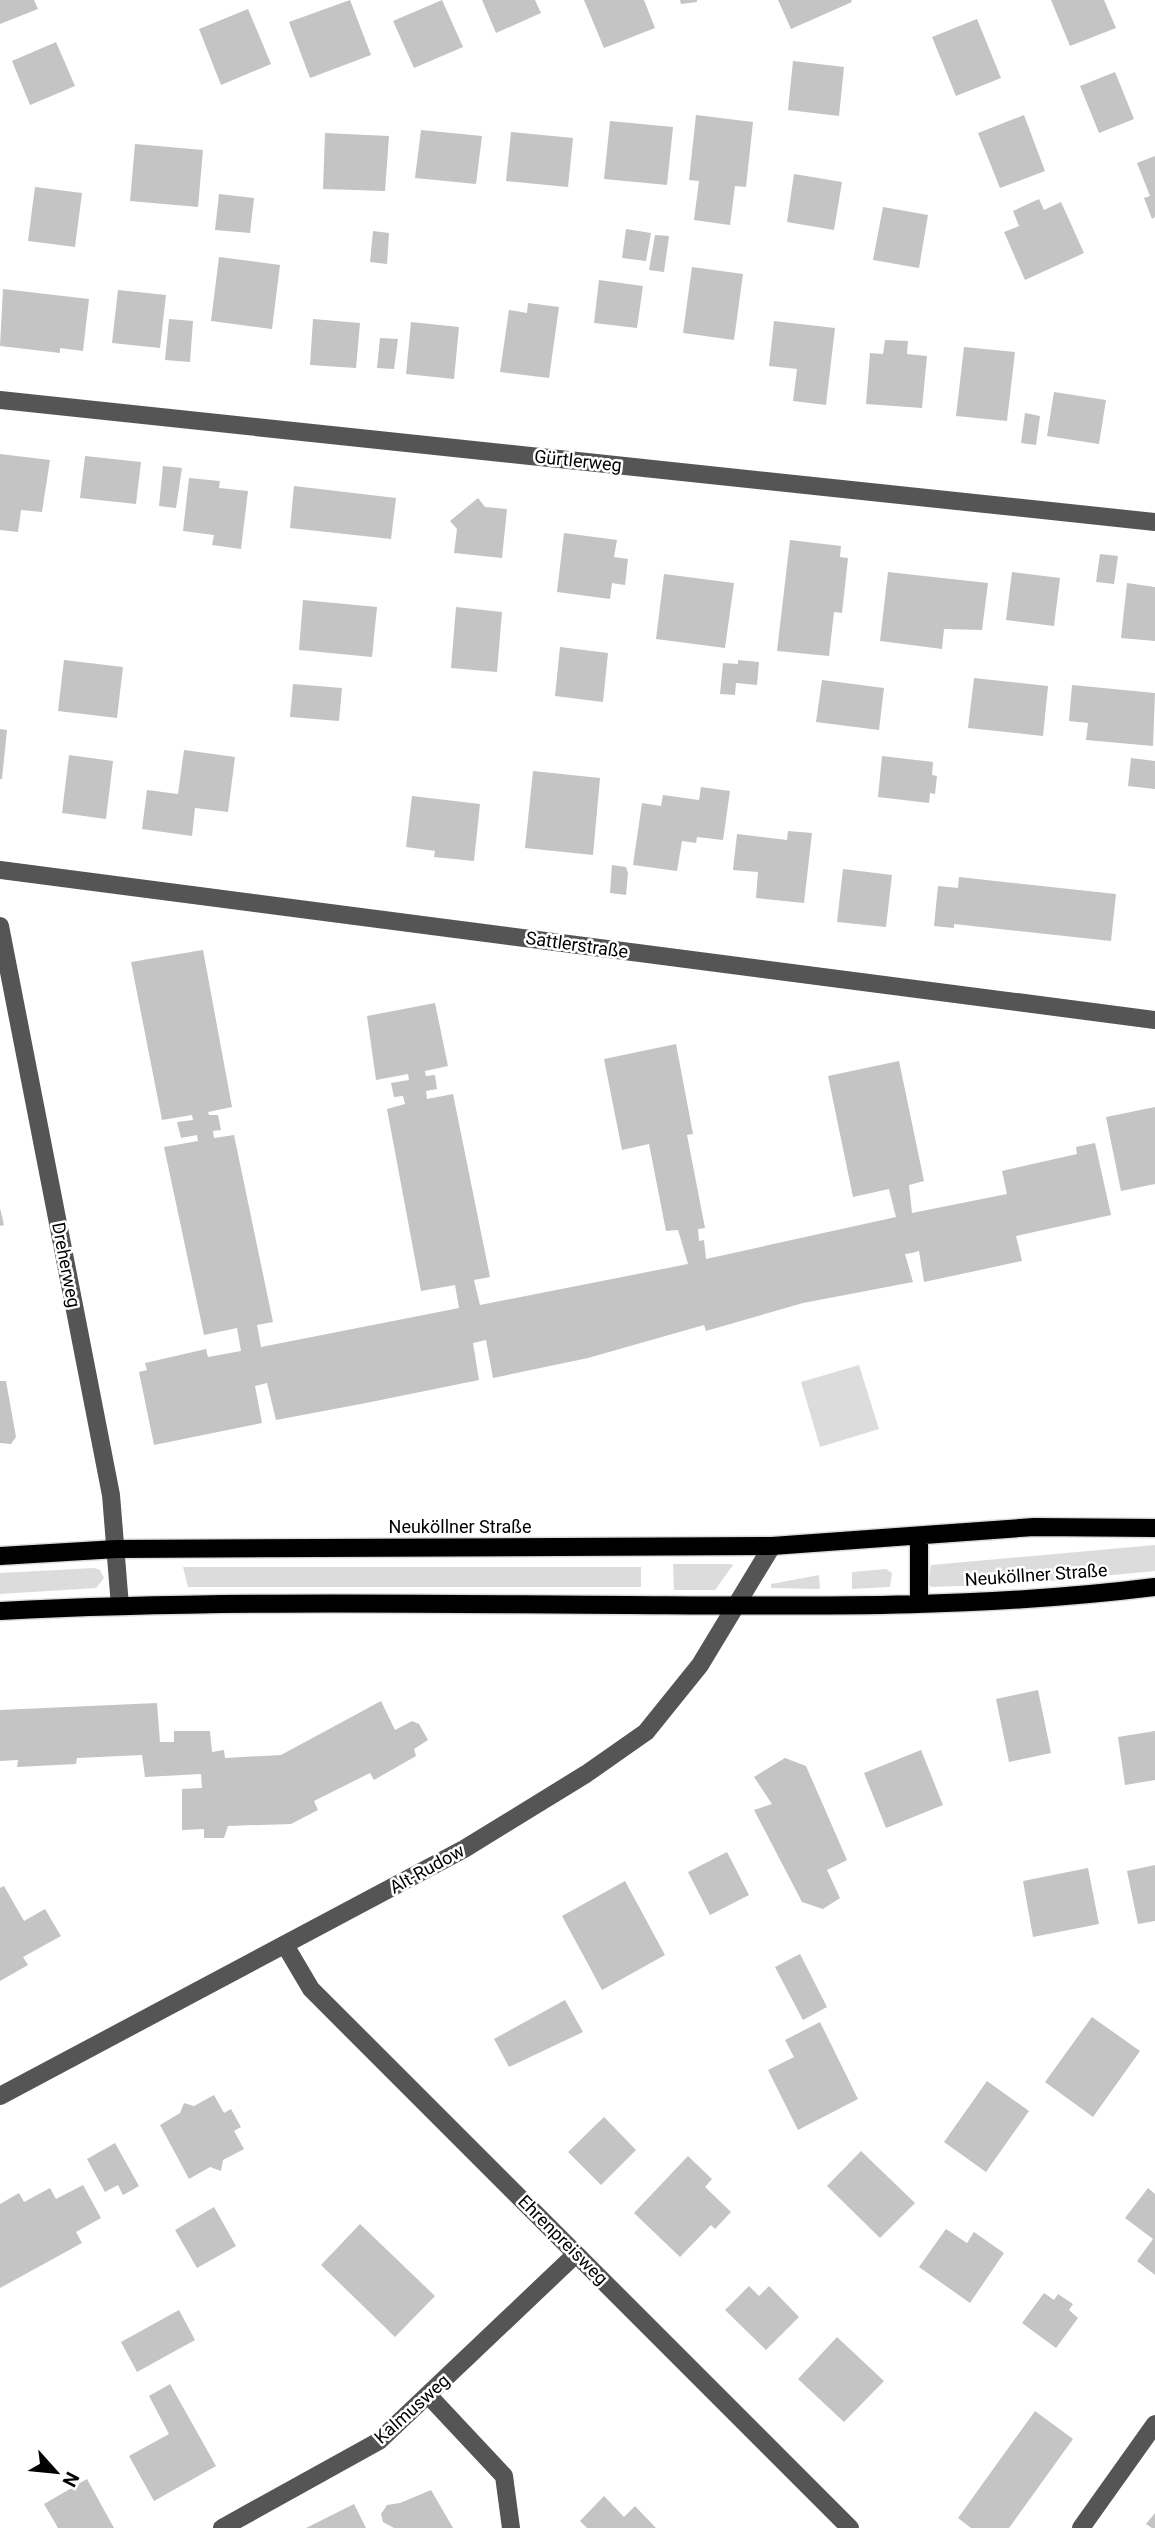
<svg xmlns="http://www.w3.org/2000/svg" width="1155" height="2528" viewBox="0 0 1155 2528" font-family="Roboto,sans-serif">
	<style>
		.green { fill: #dcdcdc }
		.building { fill: #c4c4c4 }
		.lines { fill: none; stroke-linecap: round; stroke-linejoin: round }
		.major-casing { stroke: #dbdbdb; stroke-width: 21 }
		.minor { stroke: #555; stroke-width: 18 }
		.major { stroke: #000; stroke-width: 18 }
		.labels { text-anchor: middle; stroke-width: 5; stroke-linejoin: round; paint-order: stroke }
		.street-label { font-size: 18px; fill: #000; stroke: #fff }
	</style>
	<rect width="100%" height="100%" fill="#fff"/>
	<path class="green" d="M859,1365L879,1429L820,1447L801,1382Z
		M1155,1545V1571L1018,1584L931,1587L928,1583L931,1565Z
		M673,1564H730L733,1565L715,1590H674Z
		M183,1567H641V1587H188Z
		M94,1568L100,1570L104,1578L96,1588L0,1594V1573Z
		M886,1569L892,1573L890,1587L852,1589V1572Z
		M819,1575L820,1589L771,1588V1584Z"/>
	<path class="building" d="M0,0H34L38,9L0,24Z
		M350,0L371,55L310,78L289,22Z
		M442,0L463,47L414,68L393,21Z
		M482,0H535L541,13L496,33Z
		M584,0H644L655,28L604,48Z
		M680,0H697V2L681,4Z
		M778,0H851L852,2L791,29Z
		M1051,0H1104L1116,28L1070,46Z
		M248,9L271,64L221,85L199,29Z
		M977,19L1001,78L956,96L932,37Z
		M56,42L75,86L30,105L12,61Z
		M793,61L844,67L839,116L788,110Z
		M1115,72L1134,119L1099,133L1080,86Z
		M696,115L753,122L746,187L735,186L730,225L694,220L699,181L689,180Z
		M1024,115L1045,171L1000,188L978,133Z
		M610,121L673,127L667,185L604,179Z
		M421,130L482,136L476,184L415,178Z
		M511,132L573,138L568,187L506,181Z
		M325,133L389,136L385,191L323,189Z
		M135,144L203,150L198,207L130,201Z
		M1155,156V217L1152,219L1144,198L1150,196L1137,163Z
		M794,174L842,182L834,230L787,222Z
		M35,187L82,193L75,247L28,241Z
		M219,194L254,198L250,233L215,230Z
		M1039,199L1044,210L1061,202L1084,253L1025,280L1004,232L1019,226L1013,211Z
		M883,207L928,215L919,268L873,260Z
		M626,229L651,233L646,261L622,258Z
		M373,231L389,233L387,264L370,262Z
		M655,235L669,236L664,272L649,270Z
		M219,257L280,265L272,329L211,321Z
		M692,267L743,274L734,340L683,333Z
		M599,280L643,286L637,328L594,323Z
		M3,289L89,299L83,351L60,348V353L0,346Z
		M118,290L166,295L160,348L112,343Z
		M528,303L559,307L549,378L500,372L509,310L527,313Z
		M169,319L193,321L190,362L165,360Z
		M313,319L360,323L356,368L310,365Z
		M774,321L835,328L826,405L793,401L797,369L769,366Z
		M411,322L459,327L454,379L406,374Z
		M380,338L398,339L394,369L377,368Z
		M885,340L908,341L907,354L927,356L922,408L866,404L870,353L883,354Z
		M964,347L1015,352L1007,421L956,416Z
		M1054,392L1106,400L1099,444L1047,436Z
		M1025,413L1040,416L1036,445L1021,443Z
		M0,454L50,460L42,512L21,510L18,532L0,530Z
		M85,456L141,462L136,504L80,498Z
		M163,466L182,468L176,508L159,506Z
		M189,478L220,481L219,488L248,491L241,549L212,545L214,535L183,531Z
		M294,486L396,498L391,539L290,528Z
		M478,498L485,507L507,509L502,558L454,553L457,529L450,521Z
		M564,533L617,540L614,557L628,559L625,585L612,583L610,599L557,592Z
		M790,540L841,546L840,557L848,558L842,613L834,612L829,656L777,651Z
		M1100,554L1118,556L1114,584L1096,582Z
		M888,572L988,583L982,630L944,629L942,649L880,641Z
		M1012,572L1060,578L1054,626L1006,620Z
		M664,574L734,583L725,648L656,639Z
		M1127,583L1155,587V641L1121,638Z
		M303,600L377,607L372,657L299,650Z
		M456,607L502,612L497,672L451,668Z
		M560,647L608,653L603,702L555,696Z
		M64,660L123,667L117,718L58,711Z
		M738,660L759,662L757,685L736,683L735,695L720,694L723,663L738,664Z
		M974,678L1048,686L1043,736L968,728Z
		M822,680L884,688L879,730L816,722Z
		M293,684L342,688L339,721L290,717Z
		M1072,685L1155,693L1153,746L1086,740L1088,723L1069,721Z
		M0,729L7,730L2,779H0Z
		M184,750L235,757L228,812L195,808L192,836L142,829L147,790L178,794Z
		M69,755L113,761L106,819L62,813Z
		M882,756L933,762L932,775L937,776L935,794L930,793L929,803L878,797Z
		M1131,758L1155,761V789L1128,786Z
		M533,771L600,778L593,855L525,848Z
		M701,787L730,791L723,840L697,837L696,843L682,841L677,871L633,865L642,803L661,806L663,795L699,800Z
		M412,796L480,804L474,861L434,857L435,851L406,847Z
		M788,831L812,833L804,903L756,898L758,872L733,870L737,834L787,840Z
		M612,865L626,867L628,873L626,895L610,893Z
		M843,869L892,875L886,927L837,922Z
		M959,877L1116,894L1111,941L954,924V928L934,926L938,886L958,888Z
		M203,950L232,1107L208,1112L209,1115H218L221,1130L213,1131L214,1138L234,1135L273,1322L257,1325L261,1347L459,1308L455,1285L421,1291L387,1109L405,1104L403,1096L394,1097L391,1083L409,1080L408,1074L376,1080L367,1016L435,1003L448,1066L425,1071L426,1076L435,1075L437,1089L426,1091L427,1099L453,1094L490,1277L474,1280L480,1305L688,1264L678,1230L666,1231L649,1144L622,1150L604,1059L676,1044L693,1134L687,1135L705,1228L698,1229L699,1241L704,1240L706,1259L896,1217L889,1189L853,1197L828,1076L899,1061L924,1181L909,1185L912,1213L1007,1194L1002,1171L1077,1154L1076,1147L1095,1143L1111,1215L1016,1236L1022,1261L924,1282L919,1251L912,1253L905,1254L913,1282L803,1303L706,1331L704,1325L588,1358L493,1378L486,1340L473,1343L479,1380L366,1403L276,1420L267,1383L255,1386L262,1423L154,1445L139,1372L147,1370L145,1363L206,1349L208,1357L241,1351L237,1328L204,1335L164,1147L198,1141L197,1135L181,1138L177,1122L193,1120L192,1115L162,1120L131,962Z
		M1155,1107V1184L1121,1191L1106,1117Z
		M0,1208L4,1225L0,1226Z
		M0,1381H6L16,1437L11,1444L0,1443Z
		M1038,1690L1051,1753L1009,1762L996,1699Z
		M381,1701L395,1730L412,1721L419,1724L428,1740L414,1749L416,1756L374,1780L370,1773L314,1801L318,1810L291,1824L228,1826L224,1838H204V1829L182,1830V1789L202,1788L201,1774L145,1777L142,1755L77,1758L76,1764L17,1767L18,1760L0,1761V1710L157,1703L160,1742H174V1731H210L212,1752L224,1750L225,1758L281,1755Z
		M1155,1731V1780L1125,1785L1118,1737Z
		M921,1750L943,1805L886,1828L864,1773Z
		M785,1758L806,1766L847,1860L827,1870L840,1898L823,1909L802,1902L754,1810L772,1804L754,1777Z
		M727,1852L749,1895L710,1915L688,1872Z
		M1155,1865V1921L1138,1924L1127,1871Z
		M1088,1868L1099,1924L1033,1937L1023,1881Z
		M625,1881L665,1955L602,1990L562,1916Z
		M4,1886L24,1921L45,1909L61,1936L23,1957L28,1965L0,1981V1888Z
		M800,1954L827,2007L803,2020L775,1967Z
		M565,2000L583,2032L509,2067L494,2039Z
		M1092,2017L1140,2051L1093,2117L1045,2082Z
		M820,2022L858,2099L798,2130L768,2070L794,2057L785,2040Z
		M987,2081L1029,2111L986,2172L944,2142Z
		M214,2095L224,2113L231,2109L241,2127L234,2131L244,2149L223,2160L221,2171L210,2167L189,2179L160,2125L180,2113L184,2103L194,2106Z
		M604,2117L636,2150L601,2185L568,2152Z
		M115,2143L139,2186L123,2195L118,2185L105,2192L87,2159Z
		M861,2151L915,2203L880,2238L827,2186Z
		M688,2156L712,2179L705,2187L731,2212L715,2229L711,2225L680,2257L634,2213Z
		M83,2185L101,2218L76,2232L82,2243L0,2288V2204L19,2193L24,2202L50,2188L56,2199Z
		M1148,2188L1155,2194V2275L1137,2261L1153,2239L1125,2218Z
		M214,2207L236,2246L197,2268L175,2230Z
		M360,2224L435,2296L395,2337L321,2265Z
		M946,2229L967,2243L974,2232L1004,2253L970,2303L919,2267Z
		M749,2286L759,2296L769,2286L799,2317L766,2350L725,2310Z
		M1044,2293L1054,2300L1058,2294L1073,2304L1069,2310L1078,2318L1056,2348L1022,2323Z
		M179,2310L195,2340L137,2372L121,2342Z
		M837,2337L884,2381L844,2422L798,2379Z
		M170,2384L216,2466L154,2501L129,2456L169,2434L149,2396Z
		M1035,2411L1073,2439L1009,2528H971L958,2518Z
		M87,2479L114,2528H58L44,2504Z
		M431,2490L453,2528H394L383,2522L381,2514L387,2505L400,2503Z
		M604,2496L624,2517L635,2506L656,2528H587L580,2521Z
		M354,2504L366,2528H306Z
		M1155,2513V2528H1152L1146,2524Z"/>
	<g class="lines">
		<defs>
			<path id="major" d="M0,1556L117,1549L772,1546L1034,1527L1155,1528
				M919,1603V1536
				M0,1611C209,1600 418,1604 627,1605C803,1606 981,1609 1155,1587"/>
		</defs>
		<use href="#major" class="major-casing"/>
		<path class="minor" d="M0,400L1155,522
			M0,870L1155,1020
			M0,926L111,1495L120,1606
			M285,1945L311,1989L850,2528
			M0,2096L464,1849L586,1774L646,1732L700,1665L772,1546
			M429,2396L504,2476L511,2528
			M222,2528L379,2441L576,2254
			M1081,2528L1155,2424"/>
		<use href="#major" class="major"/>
	</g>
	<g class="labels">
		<g class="street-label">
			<text transform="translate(578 461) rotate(6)" y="6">Gürtlerweg</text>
			<text transform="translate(577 945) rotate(8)" y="6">Sattlerstraße</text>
			<text transform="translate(66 1265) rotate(79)" y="6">Dreherweg</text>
			<text x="460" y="1533">Neuköllner Straße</text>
			<text transform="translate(1036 1575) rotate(-4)" y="6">Neuköllner Straße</text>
			<text transform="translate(427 1869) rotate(-29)" y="6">Alt-Rudow</text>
			<text transform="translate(563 2240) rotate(45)" y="6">Ehrenpreisweg</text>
			<text transform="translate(412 2409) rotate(-42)" y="6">Kalmusweg</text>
		</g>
	</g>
	<g transform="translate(56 2472) rotate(117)" stroke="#ffffff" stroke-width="5" paint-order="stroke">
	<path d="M0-5L12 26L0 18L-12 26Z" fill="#000000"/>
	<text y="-10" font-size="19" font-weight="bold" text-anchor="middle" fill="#000000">N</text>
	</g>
</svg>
